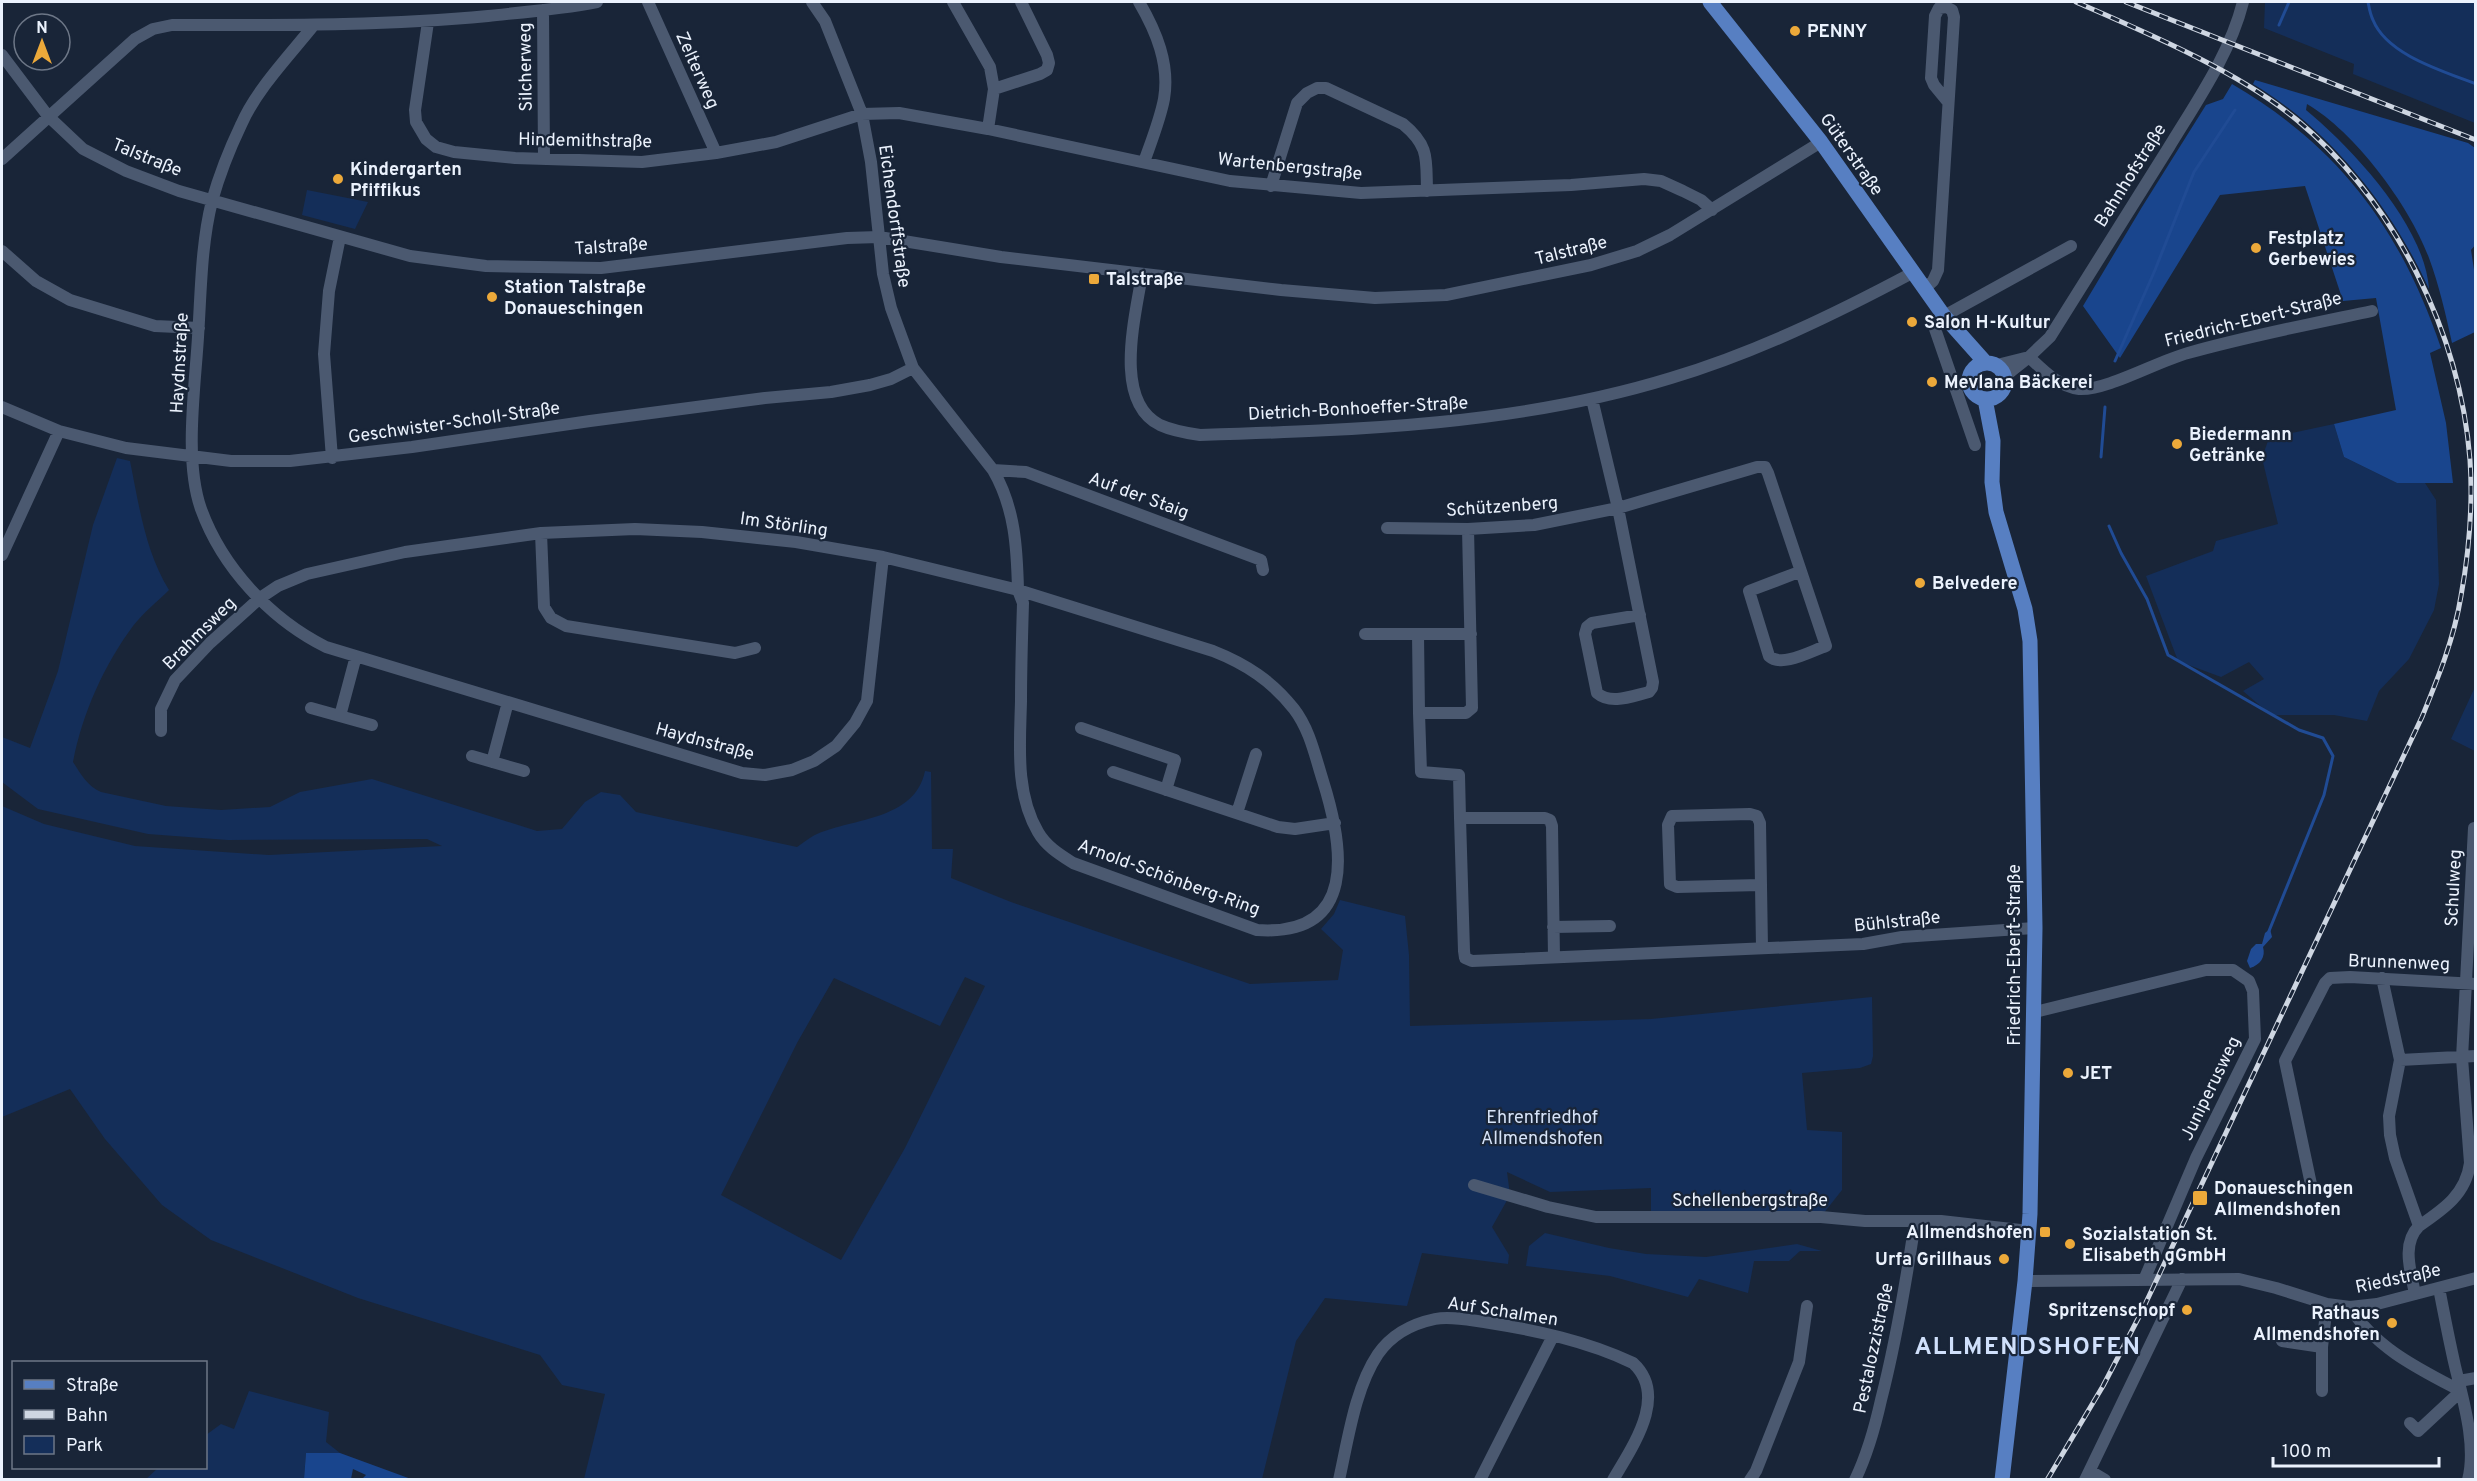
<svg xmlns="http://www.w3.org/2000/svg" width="2477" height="1481" viewBox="0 0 2477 1481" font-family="Overpass,sans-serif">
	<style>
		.green { fill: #142e59; fill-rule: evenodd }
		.forest { fill: #19458d }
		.water { fill: #204b94 }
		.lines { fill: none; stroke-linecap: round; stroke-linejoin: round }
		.stream { stroke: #204b94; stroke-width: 3 }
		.minor { stroke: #4b5970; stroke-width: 12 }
		.major { stroke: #577fc2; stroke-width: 15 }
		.rail-casing { stroke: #ced6e2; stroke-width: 5 }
		.rail { stroke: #192538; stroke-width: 3; stroke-dasharray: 9; stroke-linecap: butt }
		.poi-dot { fill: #eca93a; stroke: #192538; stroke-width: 2 }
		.labels { text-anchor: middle; stroke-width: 4.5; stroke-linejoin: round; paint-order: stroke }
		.poi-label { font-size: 18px; font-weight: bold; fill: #ebf2fd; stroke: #192538; text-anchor: start }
		.street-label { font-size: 18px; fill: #ebf2fd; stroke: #192538 }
		.park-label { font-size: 18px; fill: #d6e3f8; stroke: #192538 }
		.district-label { font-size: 24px; font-weight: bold; letter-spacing: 1.5px; fill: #d0e0fb; stroke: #192538 }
	</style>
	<rect width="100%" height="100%" fill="#192538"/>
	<path class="green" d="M2265,2H2475V123L2353,74L2354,64L2264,28Z
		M307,190L368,202L355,229L302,215Z
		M2334,424L2344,457L2397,483H2425L2436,500L2439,584L2434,610L2409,659L2379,691L2367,721L2334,715H2271L2243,691L2264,679L2249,662L2221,677L2178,661L2146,576L2213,551L2216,541L2278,524L2262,458L2269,438Z
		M117,458L130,461C139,505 145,551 169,590C158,601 143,613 133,626C104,665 82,714 73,762C81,774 87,786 101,792L166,806L221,810L270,807L300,792L372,779L537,831L562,829L585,802L601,792L620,795L636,812L797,847C803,843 810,837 817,834C854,818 915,820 925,771L931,772L932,849H953L951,878L1011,902L1250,984L1338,980L1343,950L1321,929L1334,914L1340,900L1405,916L1409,955L1410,1026L1651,1019L1872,997L1873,1056L1871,1064L1860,1068L1802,1073L1807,1130L1842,1132V1190L1823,1214L1651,1215V1188L1550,1192L1507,1172L1510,1195L1492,1227L1509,1255L1508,1264L1422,1253L1407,1306L1325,1298L1296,1341L1262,1479H584L605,1394L562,1385L540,1355L358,1298L211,1240L162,1205L105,1139L70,1089L2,1117V806L44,824L135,846L269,855L442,846L427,839L228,840L148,834L38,809L2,782V737L30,748L58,671L93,525ZM965,977L985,986L905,1148L841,1260L721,1195L797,1043L834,978L940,1026Z
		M2475,687V751L2451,739Z
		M1545,1233L1609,1248L1646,1254L1706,1257L1797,1244L1822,1251H1800L1789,1261H1754L1748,1293L1699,1279L1688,1297L1610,1276L1526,1266L1529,1246Z
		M249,1391L329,1412L326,1442L340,1453H306L304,1479L145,1480L158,1468H206V1435L221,1424L234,1429Z"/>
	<path class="forest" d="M2255,80L2468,143L2475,148L2476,244L2471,250L2475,276V332L2452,343C2446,315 2439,285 2429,258C2410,206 2355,132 2307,104L2306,110C2352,148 2425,226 2429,289C2391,206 2331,131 2253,84Z
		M2232,84C2340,147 2401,230 2441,348L2430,353L2446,423L2453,483H2397L2344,457L2334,424L2396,410L2376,298L2343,301L2305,186L2220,195L2120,358L2083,306L2142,207L2206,105L2223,99Z
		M306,1453H340L411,1479L363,1478L366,1475L353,1469L351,1479H304Z"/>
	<path class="water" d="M2270,929L2272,937L2263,947C2266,957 2260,965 2250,968L2247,961L2251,949L2256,944H2262L2265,933Z"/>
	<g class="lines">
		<path class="stream" d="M2368,2C2369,7 2370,14 2373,20C2387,55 2443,71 2476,84
			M2279,25L2289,2
			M2115,361L2155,270L2194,172L2235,110
			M2101,457L2105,407
			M2109,526L2121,553L2147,599L2168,655L2299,730L2323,738L2333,756L2324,795L2269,931"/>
		<path class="minor" d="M648,2L716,153
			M953,2L990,67L994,89L988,129
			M1139,2C1156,31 1170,64 1164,99C1160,120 1151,142 1144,162
			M543,10L544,159
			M428,22L415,110L416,122L426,139L436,147L454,152L515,158L642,162L716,153L776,142L862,114L899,113L988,129L1230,181L1361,193L1571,185L1644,179L1661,181L1683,191L1701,200L1712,210
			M313,26C289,56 256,90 241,125C230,148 219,176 212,201C201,245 201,292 198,337C195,388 184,461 201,509C222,567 270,619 326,647L742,773L765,775L792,770L814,761L836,746L855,723L867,701L883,557
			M2,55L48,116L83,149L126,171L179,191L410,256L486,266L601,268L847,238L879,237L1001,257L1281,290L1375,298L1446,295L1591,265L1637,251L1670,235L1821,142
			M994,89L1040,74L1047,70L1049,63L1047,55L1021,2
			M2,159L135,39L153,29L172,25C278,25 383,26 488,16C525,12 561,9 597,2
			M1271,186L1297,103L1307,93L1317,88H1326L1403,124C1430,146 1426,160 1427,191
			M2,251L36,281L70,300L155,326L199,328
			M1142,274C1136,315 1112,401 1160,425C1173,431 1186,433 1200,435C1359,430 1518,425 1671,378C1755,353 1835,314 1912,273
			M1924,289L1933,281L1938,270L1954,17L1952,10L1946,7L1939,8L1935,16L1931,78L1934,85L1948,102
			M2029,357C2043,370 2059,387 2079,389C2106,391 2158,361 2188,353C2248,336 2310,324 2372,311
			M1997,365L2025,358
			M2005,376L2029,357L2050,337C2089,274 2129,211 2169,147C2197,101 2230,54 2243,2
			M2,407L59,431L126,448L231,461H290L412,447L590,421L765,398L831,392L870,385L891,379L913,368
			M1975,445L1934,326L1944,316L2071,246
			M332,458L324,354L329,291L340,237
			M993,470L1026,472L1261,560L1263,570
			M1387,528L1468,529L1534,525L1618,508L1592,399
			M541,533L544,607L551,618L566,626L735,653L755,648
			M2,555L59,431
			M1018,590L1213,651C1246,664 1272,681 1294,709C1310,730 1315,756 1323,781C1344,848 1358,937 1257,930L1073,863C1059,854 1046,846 1038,832C1015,793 1020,744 1021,701C1021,668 1022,636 1023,603Z
			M1640,615L1592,623L1587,627L1585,634L1597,693C1611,705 1632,696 1649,692L1652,688L1653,682L1618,508L1757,467H1765L1768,473L1826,646C1811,651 1782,668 1769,656L1749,591L1799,572
			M1365,634H1471
			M1418,634L1419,713
			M311,708L372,725
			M340,716L356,656
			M1081,728L1175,760L1166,790
			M161,731V709L175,680L210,643L260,598L278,586L307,574L405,552L541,533L635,529L702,532L796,542L883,557L1018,590C1017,548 1015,508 993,470L913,368L891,308L883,274L871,162L862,114L825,21L812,2
			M472,756L524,771
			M492,762L508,702
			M1113,772L1278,827L1295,829L1335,823
			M1237,813L1256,754
			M1460,818L1459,775L1421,772L1419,713H1466L1472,708L1468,529
			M1760,885L1677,887L1670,884L1668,825L1672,816L1750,814L1757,816L1760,823L1762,948
			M1553,927L1610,926
			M1554,957L1552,826L1550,820L1545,818H1460L1464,951L1465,958L1472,961L1863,944L1902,937L2035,928
			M2382,978L2400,1060L2389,1116L2390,1135L2395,1158L2419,1226C2401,1244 2411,1272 2415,1294
			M2035,1012L2206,970H2233L2249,981L2253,991L2255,1039L2196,1158L2144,1280
			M2400,1060L2476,1056
			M1474,1185L1548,1207L1596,1217H1821L1865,1221H1941L2029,1231
			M2312,1189L2285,1061L2325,983L2330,978L2350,977L2476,984
			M2419,1226C2444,1209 2466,1194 2470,1163L2462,1058L2474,828
			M2025,1281L2239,1279L2276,1288L2327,1304L2350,1307L2377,1304L2476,1278
			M2439,1288C2444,1314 2449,1340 2455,1366C2463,1400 2477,1445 2468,1480
			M2350,1307C2375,1348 2419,1369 2461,1391
			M2282,1341L2322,1347
			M2459,1381L2476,1378
			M2322,1391V1347L2327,1304
			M2410,1423L2418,1431L2461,1391
			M2090,1471L2105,1480
			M1339,1480C1348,1440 1355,1388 1378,1354C1392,1334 1411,1324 1435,1319C1450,1316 1469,1320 1484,1322C1535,1330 1587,1341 1633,1363C1669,1396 1632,1447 1613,1480
			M1480,1480L1553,1336
			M1750,1480L1756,1471L1799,1362L1807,1306
			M1855,1480C1867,1455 1875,1427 1881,1400C1896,1342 1906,1282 1915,1222
			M2085,1480L2182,1279"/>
		<path class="major" d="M1710,2L1821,142L1944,316L1985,362
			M1969 381a18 18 0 1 1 36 0a18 18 0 1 1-36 0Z
			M1985,399L1993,441L1992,482L1996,512L2025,609L2030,641L2035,928L2030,1214L2025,1281L2002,1480"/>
		<defs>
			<path id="rail" d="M2126,2L2476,140
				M2047,1480L2103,1386L2141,1313L2422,717C2438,678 2454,639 2461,596C2469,552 2473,506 2470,460C2460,332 2395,202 2297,120C2238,71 2147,33 2076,2"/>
		</defs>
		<use href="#rail" class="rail-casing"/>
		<use href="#rail" class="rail"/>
	</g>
	<g class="poi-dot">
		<circle cx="1795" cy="31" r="6"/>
		<circle cx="338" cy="179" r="6"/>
		<circle cx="2256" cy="248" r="6"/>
		<rect x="1088" y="273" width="12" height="12" rx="3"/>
		<circle cx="492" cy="297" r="6"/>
		<circle cx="1912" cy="322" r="6"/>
		<circle cx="1932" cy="382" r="6"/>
		<circle cx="2177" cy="444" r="6"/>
		<circle cx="1920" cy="583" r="6"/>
		<circle cx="2068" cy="1073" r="6"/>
		<rect x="2192" y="1190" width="16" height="16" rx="3"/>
		<rect x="2039" y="1226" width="12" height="12" rx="3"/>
		<circle cx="2070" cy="1244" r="6"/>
		<circle cx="2004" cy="1259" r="6"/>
		<circle cx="2187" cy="1310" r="6"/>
		<circle cx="2392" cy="1323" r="6"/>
	</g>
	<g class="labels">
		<g class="poi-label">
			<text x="1807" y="37">PENNY</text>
			<text x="350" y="175">Kindergarten<tspan x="350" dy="21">Pfiffikus</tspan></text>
			<text x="2268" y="244">Festplatz<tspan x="2268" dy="21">Gerbewies</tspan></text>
			<text x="1106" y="285">Talstraße</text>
			<text x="504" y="293">Station Talstraße<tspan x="504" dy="21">Donaueschingen</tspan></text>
			<text x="1924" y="328">Salon H-Kultur</text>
			<text x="1944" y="388">Mevlana Bäckerei</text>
			<text x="2189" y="440">Biedermann<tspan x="2189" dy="21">Getränke</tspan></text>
			<text x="1932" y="589">Belvedere</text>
			<text x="2080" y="1079">JET</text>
			<text x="2214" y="1194">Donaueschingen<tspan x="2214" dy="21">Allmendshofen</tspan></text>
			<text x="2033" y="1238" text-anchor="end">Allmendshofen</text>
			<text x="2082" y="1240">Sozialstation St.<tspan x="2082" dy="21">Elisabeth gGmbH</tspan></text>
			<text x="1992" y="1265" text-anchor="end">Urfa Grillhaus</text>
			<text x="2175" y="1316" text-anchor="end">Spritzenschopf</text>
			<text x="2380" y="1319" text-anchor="end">Rathaus<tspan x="2380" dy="21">Allmendshofen</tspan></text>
		</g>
		<g class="street-label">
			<text transform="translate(525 67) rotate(-91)" y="6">Silcherweg</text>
			<text transform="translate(698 70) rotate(66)" y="6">Zelterweg</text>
			<text transform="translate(585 140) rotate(1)" y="6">Hindemithstraße</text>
			<text transform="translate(1852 154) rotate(55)" y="6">Güterstraße</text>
			<text transform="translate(147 157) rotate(22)" y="6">Talstraße</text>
			<text transform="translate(1290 166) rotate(6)" y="6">Wartenbergstraße</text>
			<text transform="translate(2130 175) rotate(-58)" y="6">Bahnhofstraße</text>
			<text transform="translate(895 216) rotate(82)" y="6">Eichendorffstraße</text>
			<text transform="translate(611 246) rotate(-4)" y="6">Talstraße</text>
			<text transform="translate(1571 250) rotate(-14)" y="6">Talstraße</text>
			<text transform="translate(2253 319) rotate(-14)" y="6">Friedrich-Ebert-Straße</text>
			<text transform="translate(179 363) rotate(-87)" y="6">Haydnstraße</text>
			<text transform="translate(1358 408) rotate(-3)" y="6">Dietrich-Bonhoeffer-Straße</text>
			<text transform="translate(454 422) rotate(-8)" y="6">Geschwister-Scholl-Straße</text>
			<text transform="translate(1139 495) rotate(20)" y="6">Auf der Staig</text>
			<text transform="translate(1502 506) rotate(-4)" y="6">Schützenberg</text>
			<text transform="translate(784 524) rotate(8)" y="6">Im Störling</text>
			<text transform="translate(199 633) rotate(-45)" y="6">Brahmsweg</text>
			<text transform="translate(705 741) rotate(15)" y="6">Haydnstraße</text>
			<text transform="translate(1169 877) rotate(20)" y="6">Arnold-Schönberg-Ring</text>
			<text transform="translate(2453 888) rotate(-87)" y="6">Schulweg</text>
			<text transform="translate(1897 921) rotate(-6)" y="6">Bühlstraße</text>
			<text transform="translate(2014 955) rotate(-90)" y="6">Friedrich-Ebert-Straße</text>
			<text transform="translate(2399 962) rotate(2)" y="6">Brunnenweg</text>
			<text transform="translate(2210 1088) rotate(-64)" y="6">Juniperusweg</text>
			<text x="1750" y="1206">Schellenbergstraße</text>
			<text transform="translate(2398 1278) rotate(-12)" y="6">Riedstraße</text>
			<text transform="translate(1503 1311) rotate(9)" y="6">Auf Schalmen</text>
			<text transform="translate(1873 1348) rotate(-78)" y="6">Pestalozzistraße</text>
		</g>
		<g class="park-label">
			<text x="1542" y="1123">Ehrenfriedhof<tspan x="1542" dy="21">Allmendshofen</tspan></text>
		</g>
		<g class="district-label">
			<text x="2028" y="1354">ALLMENDSHOFEN</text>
		</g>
	</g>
	<rect width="2477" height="1481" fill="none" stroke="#ebf2fd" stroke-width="6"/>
	<rect x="12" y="1361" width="195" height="108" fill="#192538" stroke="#6d7787" stroke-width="1.5"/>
	<rect x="24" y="1380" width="30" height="9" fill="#577fc2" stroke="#6d7787" stroke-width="1.5"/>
	<text x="66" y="1391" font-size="18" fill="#ebf2fd">Straße</text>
	<rect x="24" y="1410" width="30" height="9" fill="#ced6e2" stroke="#6d7787" stroke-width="1.5"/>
	<text x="66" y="1421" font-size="18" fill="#ebf2fd">Bahn</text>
	<rect x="24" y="1436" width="30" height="18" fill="#142e59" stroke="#6d7787" stroke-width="1.5"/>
	<text x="66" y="1451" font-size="18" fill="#ebf2fd">Park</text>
	<g transform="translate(42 42)"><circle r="28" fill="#192538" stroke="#6d7787" stroke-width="1.5"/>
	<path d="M0-4.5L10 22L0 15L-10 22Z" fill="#eca93a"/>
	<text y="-9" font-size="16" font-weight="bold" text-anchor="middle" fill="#ebf2fd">N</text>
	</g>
	<path d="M2273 1457v9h166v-9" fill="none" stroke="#ebf2fd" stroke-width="3"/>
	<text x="2282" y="1457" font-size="18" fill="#ebf2fd" stroke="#192538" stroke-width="4.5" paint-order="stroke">100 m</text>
</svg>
